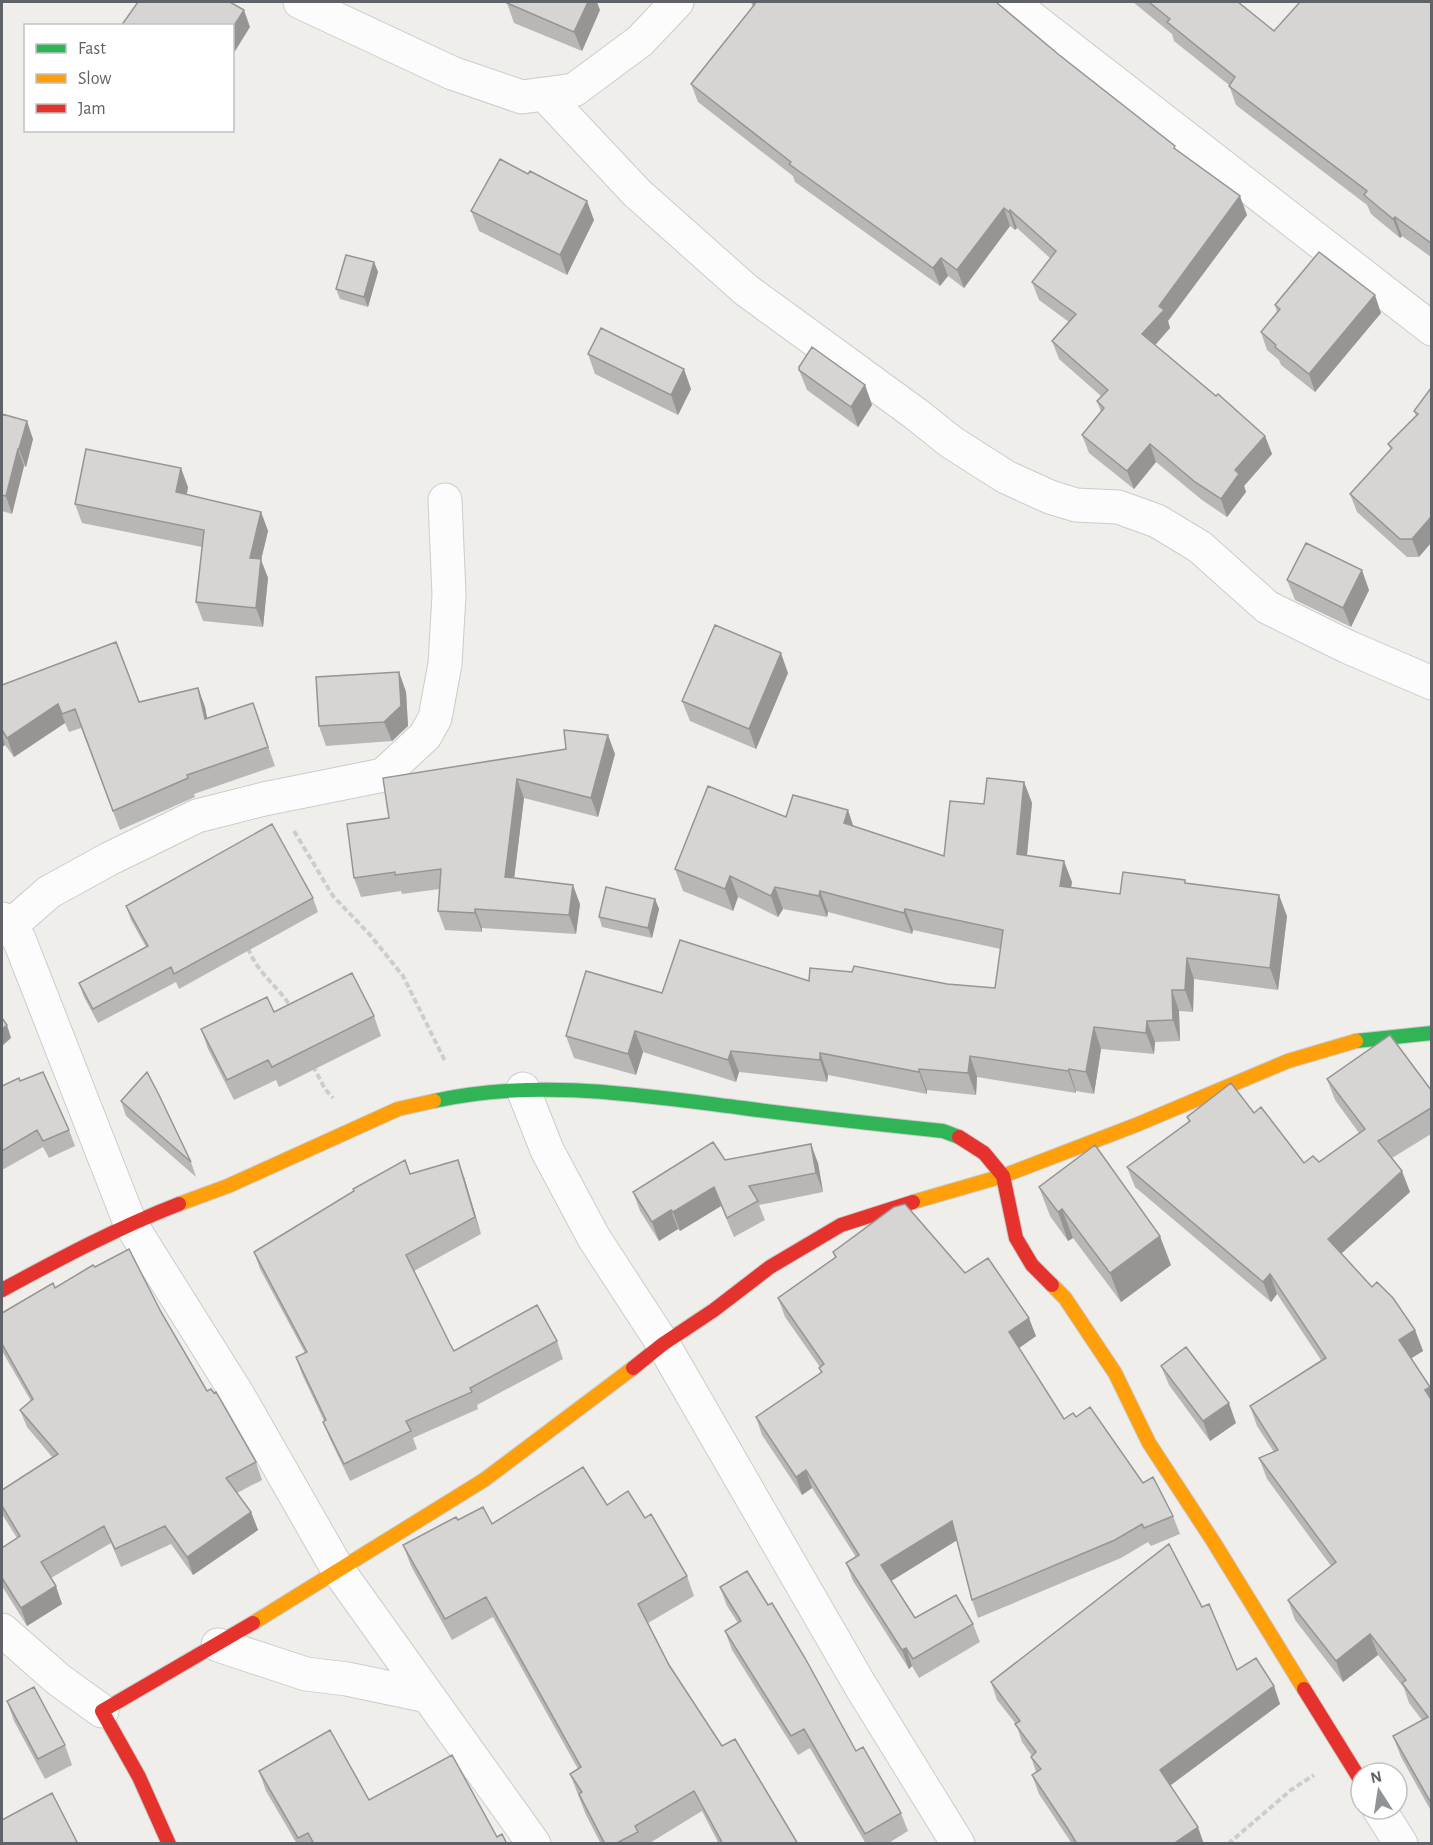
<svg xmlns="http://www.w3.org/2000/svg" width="1433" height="1845" viewBox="0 0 1433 1845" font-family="'Alegreya Sans',sans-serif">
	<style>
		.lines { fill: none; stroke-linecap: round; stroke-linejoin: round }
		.street-casing { stroke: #cbcccc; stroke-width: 35 }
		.fast-casing { stroke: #cacacb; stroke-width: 16 }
		.slow-casing { stroke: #cacacb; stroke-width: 16 }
		.jam-casing { stroke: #cacacb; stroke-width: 16 }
		.path { stroke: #cacfcc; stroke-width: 4; stroke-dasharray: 6 3; stroke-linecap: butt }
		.street { stroke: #fdfcfc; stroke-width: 33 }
		.fast { stroke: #30b455; stroke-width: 14 }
		.slow { stroke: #ff9f0a; stroke-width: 14 }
		.jam { stroke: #e5322d; stroke-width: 14 }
		.wall { fill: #b8b7b5 }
		.shaded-wall { fill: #969594 }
		.building { fill: #d6d5d3; stroke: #969594; stroke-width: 1.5 }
	</style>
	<rect width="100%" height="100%" fill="#efeeea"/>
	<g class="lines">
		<defs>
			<path id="street" d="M300,2L452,73L522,97L574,90L640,41L677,2
				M1011,2L1432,329
				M544,94L637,193L746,290L916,414L951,442L1006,477L1050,497L1076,505L1118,507L1157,521L1200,547L1267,607L1348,647L1432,683
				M2,919L19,939L130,1223L238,1395L338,1570L534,1844
				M9,927L49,892L109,859L197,816L264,799L383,775L425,736L435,718L445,664L449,595L445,500
				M523,1089L547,1150L594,1238L663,1344L860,1685L958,1844
				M2,1630L59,1680L102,1711
				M218,1645L306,1674L347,1679L428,1696
				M1379,1809L1401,1844"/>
			<path id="fast" d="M1356,1041L1432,1033
				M434,1101C537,1078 640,1095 743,1108C810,1117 876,1124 943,1131L959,1137"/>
			<path id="slow" d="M913,1202L1003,1176L1136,1125L1288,1061L1356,1041
				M179,1204L228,1186L398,1109L434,1101
				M1052,1285L1065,1298L1115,1373L1149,1443L1213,1541L1304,1689
				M253,1623L484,1480L633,1368"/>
			<path id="jam" d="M959,1137L984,1153L1003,1176L1016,1238L1032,1265L1052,1285
				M2,1290C61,1258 117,1228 179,1204
				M633,1368L663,1344L714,1310L770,1267L841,1225L913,1202
				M1304,1689L1361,1781
				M169,1844L139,1777L102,1711L253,1623"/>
		</defs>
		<use href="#street" class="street-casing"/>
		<use href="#fast" class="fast-casing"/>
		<use href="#slow" class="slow-casing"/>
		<use href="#jam" class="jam-casing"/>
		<path class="path" d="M294,831L333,896L371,936L403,976L445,1061
			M248,948C258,974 276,984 291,1007
			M313,1066L325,1089L333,1098
			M1228,1844L1291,1790L1314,1775"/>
		<use href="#street" class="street"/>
		<use href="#fast" class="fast"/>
		<use href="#slow" class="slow"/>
		<use href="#jam" class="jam"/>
	</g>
	<path class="wall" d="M751,2H996L1058,54L1177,150L1247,215L1168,321L1170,328L1155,345L1216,396L1265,436L1272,454L1244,486L1246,492L1227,517L1202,500L1156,462L1134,489L1089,453L1082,435L1101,412L1097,401L1101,396L1059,359L1052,341L1069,322L1039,300L1032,282L1050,258L1017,228L1015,230L1010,226L964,288L948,276L940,286L795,182L793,176L698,102L691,84L753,7Z
		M1133,2H1238L1274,31L1431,2V257L1402,236L1400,238L1371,214L1367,205L1236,105L1229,85L1174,41L1172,34Z
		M507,3L600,10L582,51L514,23Z
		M471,211L594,220L567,275L479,231Z
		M374,262L378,272L368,307L340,299L336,289Z
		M1275,305L1381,313L1315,392L1281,365L1279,360L1267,350L1261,332L1277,312Z
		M588,354L691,389L678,415L595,374Z
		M799,370L865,385L872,405L858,427L807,390Z
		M1431,388L1419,557H1407L1357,512L1350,494L1391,450L1388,444L1416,416L1414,411Z
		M2,414L33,439L26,467L24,466L12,514L2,511Z
		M188,487L187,495L261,512L268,531L261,560L268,578L263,627L203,621L196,602L202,547L82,523L75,504Z
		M1287,580L1369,590L1351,627L1295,600Z
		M399,672L406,692L408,726L392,741L326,746L319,726Z
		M788,673L756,749L690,721L682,701Z
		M2,685L139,702L198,688L205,707L207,718L253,703L275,766L194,794L195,797L120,830L81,728L69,732L65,723L14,757L5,745L2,747Z
		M615,754L598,817L524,798L514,878L580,904L576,934L482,928V932L445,930L438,911L440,889L402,894L401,891L361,897L354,878L389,818L383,778Z
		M1024,782L1032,803L1027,855L1072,882L1071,887L1120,894L1187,883L1287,916L1278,990L1194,979L1193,1012L1179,1011L1180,1041L1155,1042L1154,1054L1101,1049L1094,1094L1076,1091V1093L977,1077L976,1095L927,1090V1094L828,1075L827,1082L739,1072L736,1082L643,1052L636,1075L574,1058L566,1036L662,993L809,981L947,984L995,988L1001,949L913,930L912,934L828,912L827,917L783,909L778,917L738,897L733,911L683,891L675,869L786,817L853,826L944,856L984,804Z
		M313,898L318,912L179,989L176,982L98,1023L84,997L79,983L146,947L131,920L126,906Z
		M655,899L659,909L652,938L602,927L599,917Z
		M274,1012L374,1016L381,1036L279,1087L276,1080L234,1100L208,1049L201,1029Z
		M1327,1079L1431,1090V1134L1392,1158L1410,1192L1341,1254L1372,1287L1415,1330L1423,1351L1411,1358L1431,1392V1811L1401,1757L1393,1736L1422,1720L1409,1703L1404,1688L1378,1655L1343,1682L1295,1620L1288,1600L1331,1566L1267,1479L1259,1458L1274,1452L1257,1426L1250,1406L1321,1360L1277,1294L1271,1302L1135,1187L1127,1167L1189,1122L1187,1117L1254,1113L1304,1163L1319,1162L1359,1133L1335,1100Z
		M20,1081L69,1130L75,1146L49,1158L43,1147L2,1170V1086Z
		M121,1101L191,1162L196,1177L126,1116Z
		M725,1160L818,1163L823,1192L759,1205L765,1220L734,1237L721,1206L680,1231L678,1229L659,1241L640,1211L633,1192Z
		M410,1174L464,1177L481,1234L414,1271L450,1344L454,1351L557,1341L563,1359L477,1405L478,1409L413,1438L417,1449L350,1481L330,1439L323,1422L324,1421L302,1374L296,1357L305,1353L260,1269L254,1252Z
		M1039,1187L1171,1265L1121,1302L1073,1238L1068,1241L1050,1216Z
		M833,1252L965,1273L1036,1336L1019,1348L1064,1419L1076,1417L1143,1483L1173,1516L1180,1534L1151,1546L1148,1542L1121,1558L978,1618L972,1600L957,1540L891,1581L915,1618L973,1624L980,1642L919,1678L912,1666L909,1669L853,1581L846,1563L856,1557L812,1488L802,1495L762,1435L756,1417L821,1373L819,1368L820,1367L785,1317L778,1298L835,1258Z
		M95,1267L161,1312L207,1391L256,1462L262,1480L237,1493L251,1512L258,1530L193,1575L171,1544L121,1567L111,1543L51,1578L62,1604L27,1626L2,1586V1548L17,1538L2,1514V1490L53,1458L27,1427L20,1410L31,1401L2,1351V1313L55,1288Z
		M1161,1366L1236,1423L1210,1441L1169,1385Z
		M607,1505L645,1518L687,1576L694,1596L648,1623L669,1665L722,1746L798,1844H719L702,1811L648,1844H601L586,1815L570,1774L578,1769L493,1617L452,1640L411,1566L403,1545L458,1520L492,1524Z
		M720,1587L856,1751L901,1813L908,1831L887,1844H866L810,1748L798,1755L732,1650L725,1631L738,1623L727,1606Z
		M1202,1607L1237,1670L1274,1686L1280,1704L1170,1785L1204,1844H1072L1039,1794L1032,1775L1036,1772L1031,1757L1032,1756L1022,1742L1016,1724L997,1700L991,1682Z
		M7,1701L65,1745L72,1765L45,1779L14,1721Z
		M259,1771L369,1800L497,1837L507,1844H297L266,1791Z"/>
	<path class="shaded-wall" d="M588,2H597L600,10L582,51L574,32Z
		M244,10L250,27L232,56V29Z
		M1240,196L1247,215L1168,321L1170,328L1149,352L1142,334L1159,306Z
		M587,201L594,220L567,275L560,255Z
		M1004,208L1010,226L964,288L957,270Z
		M1010,210L1017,228L1015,230L1009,212Z
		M1395,217L1402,236L1400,238L1393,219Z
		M941,258L948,276L940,286L933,268Z
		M374,262L378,272L368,307L364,297Z
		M1375,295L1381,313L1315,392L1309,374Z
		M684,369L691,389L678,415L671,395Z
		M865,385L872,405L858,427L851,407Z
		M27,421L33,439L26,467L19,449Z
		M1265,436L1272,454L1244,486L1246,492L1227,517L1221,499L1235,470Z
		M1150,444L1156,462L1134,489L1127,471Z
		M18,449L24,466L12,514L6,496Z
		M181,468L188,487L183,511L176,492Z
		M261,512L268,531L261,560L268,578L263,627L256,608L250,558Z
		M1431,517V543L1419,557L1412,539Z
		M1362,570L1369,590L1351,627L1343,608Z
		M781,653L788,673L756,749L749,729Z
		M399,672L406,692L408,726L392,741L384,722Z
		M198,688L205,707L211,738L205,719Z
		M58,704L65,723L14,757L7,738Z
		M2,734L5,745L2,747Z
		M608,735L615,754L598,817L591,798Z
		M517,779L524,798L512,896L505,877Z
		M1024,782L1032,803L1025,875L1017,854Z
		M848,810L855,831L844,823Z
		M1064,861L1072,882L1068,907L1060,886Z
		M730,876L738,897L733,911L725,889Z
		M573,885L580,904L576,934L569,915Z
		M775,887L783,909L778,917L771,896Z
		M820,891L828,912L827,917L819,896Z
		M1279,895L1287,916L1278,990L1270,968Z
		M655,899L659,909L652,938L648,928Z
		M475,909L482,928V932L475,913Z
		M905,909L913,930L912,934L904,913Z
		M1187,958L1194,979L1193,1012L1185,990Z
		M1172,990L1179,1011L1180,1041L1173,1020Z
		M1147,1021L1155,1042L1154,1054L1146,1033Z
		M7,1025L11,1038L2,1046V1029Z
		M1094,1027L1101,1049L1094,1094L1086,1072Z
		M635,1031L643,1052L636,1075L628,1054Z
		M731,1051L739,1072L736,1082L728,1060Z
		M820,1053L828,1075L827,1082L820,1060Z
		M970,1056L977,1077L976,1095L968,1073Z
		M919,1069L927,1090V1094L919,1072Z
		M1069,1069L1076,1091V1093L1068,1071Z
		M811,1144L818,1163L823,1192L816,1173Z
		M458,1160L464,1177L481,1234L475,1217Z
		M1402,1171L1410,1192L1335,1259L1328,1239Z
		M714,1187L721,1206L680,1231L673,1212Z
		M1062,1209L1073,1238L1068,1241L1058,1212Z
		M671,1210L678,1229L659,1241L652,1222Z
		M1160,1236L1171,1265L1121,1302L1110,1273Z
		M1270,1274L1277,1294L1271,1302L1263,1282Z
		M1029,1318L1036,1336L1015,1351L1009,1332Z
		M1415,1330L1423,1351L1407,1361L1399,1340Z
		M1430,1387L1431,1392V1408L1425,1390Z
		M1229,1403L1236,1423L1210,1441L1203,1421Z
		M806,1470L812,1488L802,1495L796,1477Z
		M251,1512L258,1530L193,1575L187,1557Z
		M952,1521L959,1539L888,1583L881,1565Z
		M56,1586L62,1604L27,1626L21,1608Z
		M1370,1634L1378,1655L1343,1682L1336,1661Z
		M906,1648L912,1666L909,1669L902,1650Z
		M1274,1686L1280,1704L1167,1788L1160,1770Z
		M1198,1827L1204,1844H1173Z"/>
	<path class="building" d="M138,2H230L244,10L232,29V26H121Z
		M508,2H588L574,32L507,3Z
		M752,2H996L1058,54L1175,146L1174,148L1240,196L1159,306L1164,310L1142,334L1216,396L1218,394L1265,436L1235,470L1239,474L1221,499L1195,482L1150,444L1127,471L1082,435L1104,408L1097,401L1108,390L1052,341L1076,314L1032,282L1056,251L1010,210L1009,212L1004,208L957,270L941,258L933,268L789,164L791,162L691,84L755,4Z
		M1149,2H1238L1274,31L1300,2H1431V243L1395,217L1393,219L1364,195L1367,191L1229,86L1235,77L1167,22L1170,19Z
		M500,159L528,174L530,171L587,201L560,255L471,211Z
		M1319,252L1375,295L1309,374L1275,347L1276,345L1261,332L1280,309L1275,305Z
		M346,255L374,262L364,297L336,289Z
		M601,328L684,369L671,395L588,354Z
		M812,347L865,385L851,407L799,370V367Z
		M1431,388V517L1412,539H1400L1350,494L1392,448L1388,444L1418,414L1414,411Z
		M2,414L27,421L19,449H18L6,496L2,495Z
		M86,449L181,468L176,492L261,512L250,558L261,559L256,608L196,602L204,530L75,504Z
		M1306,543L1362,570L1343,608L1287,580Z
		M715,625L781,653L749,729L682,701Z
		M116,642L139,702L198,688L205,719L253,703L268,747L187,775L188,778L113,811L75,709L62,714L58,704L7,738L2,730V685Z
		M399,672L401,706L384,722L319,726L316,677Z
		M564,730L608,735L591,798L517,779L505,877L573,885L569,915L475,909V913L438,911L441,869L395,875V872L354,878L347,824L389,818L383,778L566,749Z
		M987,778L1024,782L1017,854L1064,861L1060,886L1120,894L1123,872L1185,880V883L1279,895L1270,968L1187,958L1185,990H1172L1173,1020L1147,1021L1146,1033L1094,1027L1086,1072L1069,1069L1068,1071L970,1056L968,1073L919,1069V1072L820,1053V1060L731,1051L728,1060L635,1031L628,1054L566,1036L586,971L662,993L680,940L809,981L810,968L852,972L854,966L947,984L995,988L1003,930L905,909L904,913L820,891L819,896L775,887L771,896L730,876L725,889L675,869L708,786L786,817L793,795L848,810L844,823L944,856L950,801L984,804Z
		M272,824L313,898L174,974L171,967L93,1009L79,983L148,946L126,906Z
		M606,887L655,899L648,928L599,917Z
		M352,973L374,1016L272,1067L268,1060L227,1080L201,1029L267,997L274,1012Z
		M2,1018L7,1025L2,1029Z
		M1390,1035L1431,1090V1108L1378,1141L1402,1171L1328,1239L1372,1287L1377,1282L1393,1298L1415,1330L1399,1340L1430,1387L1425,1390L1431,1399V1803L1393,1736L1428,1717L1402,1683L1406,1680L1370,1634L1336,1661L1288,1600L1336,1562L1259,1458L1278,1450L1250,1406L1326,1358L1270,1274L1263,1282L1127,1167L1190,1121L1187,1117L1231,1083L1254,1113L1261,1107L1304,1163L1313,1156L1319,1162L1365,1129L1327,1079Z
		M43,1072L69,1130L43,1141L37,1130L2,1151V1086L19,1078L20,1081Z
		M147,1072L159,1095L191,1162L121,1101Z
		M713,1142L725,1160L811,1144L816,1173L749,1186L758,1201L727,1218L714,1187L673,1212L671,1210L652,1222L633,1192Z
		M1095,1145L1160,1236L1110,1273L1062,1209L1058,1212L1039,1187Z
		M405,1160L410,1174L458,1160L475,1217L406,1255L450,1344L454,1351L537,1305L557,1341L470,1388L472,1392L406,1421L411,1431L344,1464L323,1422L326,1420L296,1357L307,1352L254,1252L354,1191L353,1189Z
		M905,1204L965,1273L988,1258L1029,1318L1009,1332L1064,1419L1073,1413L1076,1417L1090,1407L1143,1483L1153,1477L1173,1516L1144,1528L1142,1524L1115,1540L972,1600L952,1521L881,1565L915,1618L956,1595L973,1624L913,1659L906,1648L902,1650L846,1563L859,1555L806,1470L796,1477L756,1417L822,1372L819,1368L824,1364L778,1298L836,1257L833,1252L894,1207Z
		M129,1249L161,1312L207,1391L211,1389L214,1393L216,1392L256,1462L226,1478L251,1512L187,1557L165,1526L115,1549L104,1526L41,1562L56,1586L21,1608L2,1578V1548L20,1536L2,1506V1490L58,1454L20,1410L33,1399L2,1344V1313L53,1283L55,1288L93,1265L95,1267Z
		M1186,1347L1229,1403L1203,1421L1161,1366Z
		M583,1467L607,1505L628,1491L645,1518L651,1514L687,1576L638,1604L669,1665L722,1746L735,1739L798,1844H723L694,1791L635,1826L638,1832L615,1844H605L579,1794L582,1792L570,1774L581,1767L486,1597L445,1619L403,1545L456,1517L458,1520L483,1507L492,1524Z
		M1169,1544L1202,1607L1209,1604L1237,1670L1256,1658L1274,1686L1160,1770L1198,1827L1173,1844H1077L1068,1829L1032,1775L1041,1769L1031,1757L1036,1752L1015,1724L1020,1721L991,1682Z
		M747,1571L768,1605L772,1603L805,1658L856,1751L863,1747L901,1813L865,1834L804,1729L791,1736L725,1631L741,1621L720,1587Z
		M34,1687L65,1745L38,1759L7,1701Z
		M330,1730L369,1800L452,1755L497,1837L502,1834L507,1844H314L308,1833L298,1838L259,1771Z
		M52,1793L78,1844H2V1820Z"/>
	<rect width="1433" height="1845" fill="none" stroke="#5f6368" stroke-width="6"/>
	<rect x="24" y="24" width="210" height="108" fill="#ffffff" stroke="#bfc1c3" stroke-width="1.5"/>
	<rect x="36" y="44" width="30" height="9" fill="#30b455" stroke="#bfc1c3" stroke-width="1.5"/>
	<text x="78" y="54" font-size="18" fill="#5f6368">Fast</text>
	<rect x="36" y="74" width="30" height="9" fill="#ff9f0a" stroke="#bfc1c3" stroke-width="1.5"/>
	<text x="78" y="84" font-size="18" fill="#5f6368">Slow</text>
	<rect x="36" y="104" width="30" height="9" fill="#e5322d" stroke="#bfc1c3" stroke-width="1.5"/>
	<text x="78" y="114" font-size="18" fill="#5f6368">Jam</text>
	<g transform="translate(1379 1791) rotate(348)"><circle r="28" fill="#ffffff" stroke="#bfc1c3" stroke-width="1.5"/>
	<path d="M0-4.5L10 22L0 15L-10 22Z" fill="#919496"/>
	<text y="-9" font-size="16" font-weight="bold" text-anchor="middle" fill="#5f6368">N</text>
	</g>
</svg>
